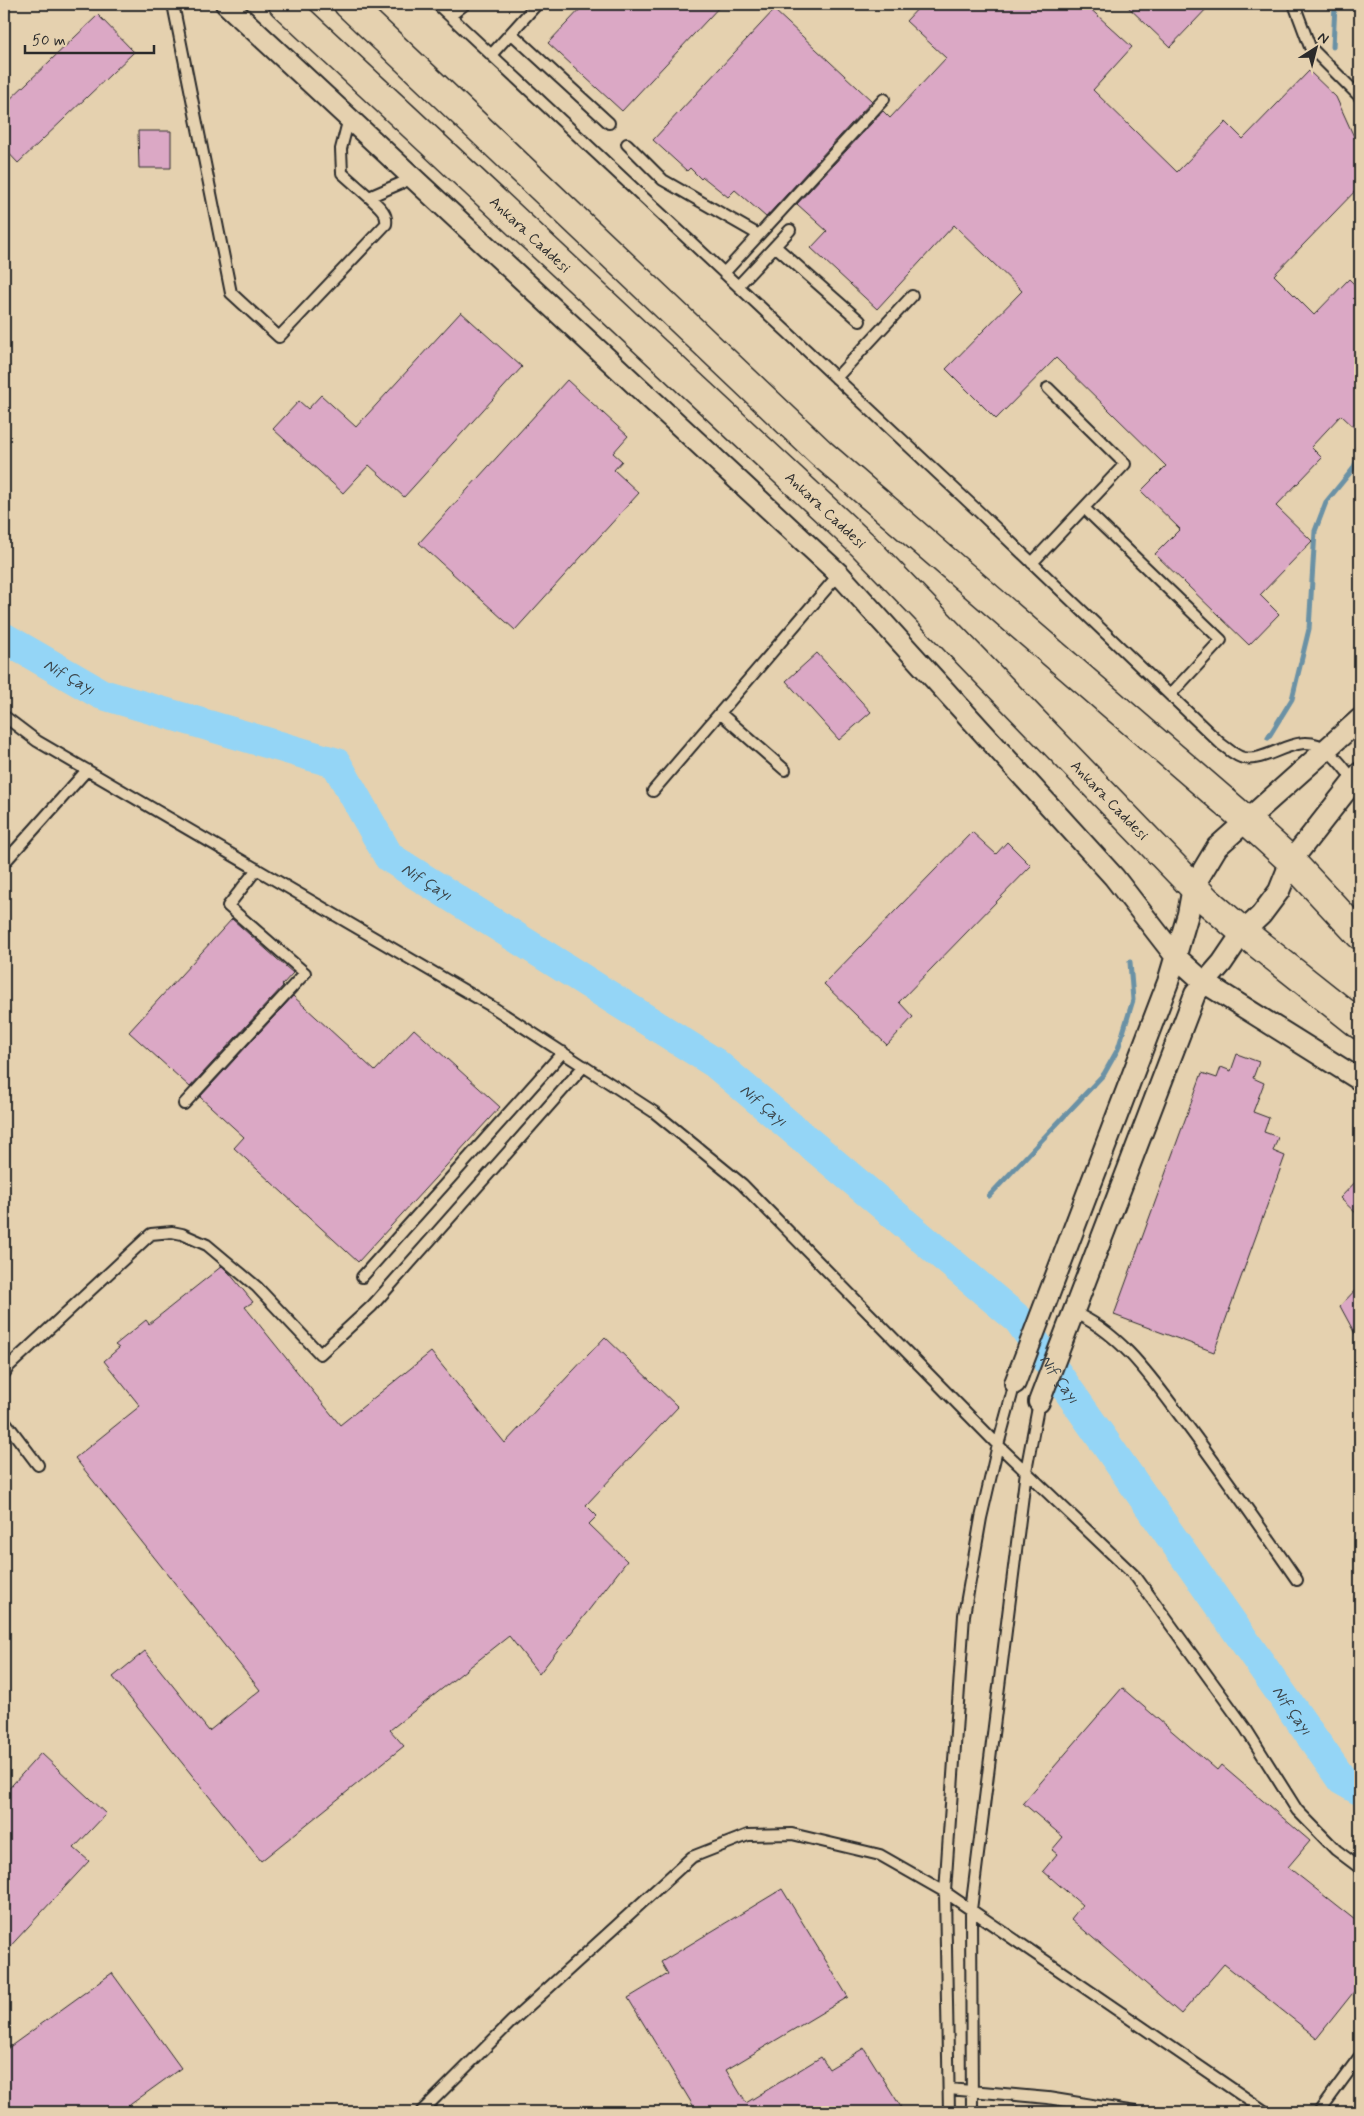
<svg xmlns="http://www.w3.org/2000/svg" width="1364" height="2116" viewBox="0 0 1364 2116" font-family="Mynerve,sans-serif">
	<style>
		.lines { fill: none; stroke-linecap: round; stroke-linejoin: round }
		.stream { stroke: #6a91a5; stroke-width: 5 }
		.river { stroke: #94d5f6; stroke-width: 31 }
		.building { fill: #dba8c5; stroke: #2b2b2b }
		.lane-casing { stroke: #2b2b2b; stroke-width: 14 }
		.street-casing { stroke: #2b2b2b; stroke-width: 24 }
		.highway-casing { stroke: #2b2b2b; stroke-width: 31 }
		.lane { stroke: #e5d1af; stroke-width: 10 }
		.street { stroke: #e5d1af; stroke-width: 20 }
		.highway { stroke: #e5d1af; stroke-width: 28 }
		.labels { text-anchor: middle; stroke-width: 4.5; stroke-linejoin: round; paint-order: stroke }
		.street-label { font-size: 15px; fill: #2b2b2b; stroke: #e5d1af }
		.water-label { font-size: 16px; font-style: italic; fill: #3b4449; stroke: #e5d1af }
	</style>
	<rect width="100%" height="100%" fill="#e5d1af"/>
	<filter id="ink" filterUnits="userSpaceOnUse"><feTurbulence type="fractalNoise" baseFrequency=".02" numOctaves="2"/><feDisplacementMap in="SourceGraphic" scale="10" xChannelSelector="R" yChannelSelector="G"/><feConvolveMatrix kernelMatrix="1 2 1 2 8 2 1 2 1" color-interpolation-filters="sRGB"/></filter>
	<g filter="url(#ink)">
		<g class="lines">
			<path class="stream" d="M1333,47L1335,4
				M1268,738L1292,699L1309,629L1315,531L1326,502L1353,469L1360,453
				M989,1196L1104,1074L1118,1049L1133,1000L1130,962"/>
			<path class="river" id="s1" d="M4,638L101,694L336,763L389,857L715,1063L1019,1320L1342,1780L1360,1790"/>
		</g>
		<path class="building" d="M585,4H722L622,111L548,43Z
			M922,4H1085L1132,47L1093,90L1177,172L1226,122L1243,139L1309,71L1336,97L1360,150V186L1274,275L1314,315L1349,279L1360,290V433L1341,415L1311,447L1322,458L1276,506L1312,541L1260,595L1279,614L1249,645L1155,554L1180,529L1141,491L1166,466L1056,358L996,419L946,369L1022,291L954,225L877,309L811,248L827,231L797,204L883,111L890,118L946,58L906,21Z
			M1125,4H1211L1170,47Z
			M774,10L872,101L766,217L735,190L728,197L703,177L701,179L690,168L687,171L653,140Z
			M98,15L134,52L18,163L4,148V105Z
			M138,131H171V168H139Z
			M461,312L522,367L404,497L369,465L343,493L273,429L299,401L308,409L321,395L356,427Z
			M567,380L628,436L613,453L622,461L614,470L639,493L515,630L419,543Z
			M817,653L871,712L839,740L786,681Z
			M972,832L996,854L1007,842L1031,866L899,1002L913,1017L887,1045L824,984Z
			M232,919L293,973L282,985L283,986L190,1087L129,1032Z
			M293,996L375,1071L414,1029L500,1107L358,1262L234,1148L244,1137L200,1097Z
			M1237,1054L1259,1062L1253,1078L1264,1083L1253,1112L1269,1118L1264,1132L1278,1137L1273,1151L1285,1156L1214,1352L1114,1315L1202,1073L1217,1078L1221,1067L1231,1071Z
			M1360,1177V1217L1340,1198Z
			M222,1266L230,1274L253,1302L245,1307L340,1425L431,1352L505,1443L605,1337L678,1407L586,1505L597,1516L589,1524L627,1561L539,1674L509,1636L390,1730L404,1746L261,1861L113,1677L145,1651L209,1731L260,1690L75,1458L140,1406L104,1361L119,1348L115,1345L146,1320L149,1324Z
			M1360,1285V1343L1340,1306Z
			M1122,1688L1217,1770L1221,1765L1310,1841L1288,1867L1360,1924V1984L1317,2038L1224,1964L1181,2014L1071,1919L1082,1905L1043,1871L1057,1854L1052,1850L1063,1837L1023,1803Z
			M41,1753L106,1814L74,1848L89,1861L4,1953V1794Z
			M782,1889L848,1997L726,2070L746,2103L821,2057L829,2069L864,2048L904,2112H697L628,1998L668,1974L661,1962Z
			M112,1973L181,2068L120,2112H4V2051Z"/>
		<g class="lines">
			<defs>
				<path id="lane" d="M173,4L231,293L279,337L386,224C388,212 377,205 369,197
					M437,4L976,509L1221,744C1227,748 1236,757 1244,758C1270,763 1299,728 1328,751C1338,759 1346,771 1354,780
					M1294,4L1310,47L1360,97
					M450,16L465,4
					M511,33L609,123
					M491,55L537,4
					M349,118L341,149L342,173L369,197L413,178
					M627,144L663,180L759,235
					M775,246L860,321
					M724,273L884,99
					M738,286L790,230
					M836,378L912,296
					M1084,508L1221,640L1170,695
					M1032,563L1125,464L1048,388
					M720,713L785,770
					M4,716L37,741L491,1006L654,1112L742,1184L998,1445L1136,1577L1246,1729L1297,1810L1336,1850L1360,1868
					M653,791L839,574
					M4,863L87,770
					M184,1104L305,973L228,906L257,869
					M362,1277L563,1052
					M1072,1312C1122,1332 1155,1383 1187,1425C1225,1476 1261,1528 1297,1580
					M4,1374L9,1366L151,1234L172,1232L182,1234L207,1245L257,1287L320,1354L372,1306L584,1066
					M4,1420L38,1465
					M949,2089L1048,2098L1135,2112
					M421,2112L511,2022L692,1857L748,1835L792,1834L880,1855L945,1892L1266,2112
					M949,2112L945,1892L964,1615L981,1518L998,1445L1015,1383
					M972,2112L971,1910L1026,1471L1039,1402
					M1319,2112L1360,2056"/>
				<path id="street" d="M226,4L839,574L1114,877L1176,957L1205,983L1360,1080
					M1015,1383L1168,982L1188,914L1193,887L1217,847L1360,719
					M1039,1402L1195,994L1222,963L1243,932L1261,915L1279,891L1291,861L1360,773"/>
				<g id="highway">
					<path id="s2" d="M283,4L862,544L1206,900L1243,932L1360,1025"/>
					<path d="M348,4L822,454L1246,820L1291,861L1360,935"/>
				</g>
			</defs>
			<use href="#lane" class="lane-casing"/>
			<use href="#street" class="street-casing"/>
			<use href="#highway" class="highway-casing"/>
			<use href="#lane" class="lane"/>
			<use href="#street" class="street"/>
			<use href="#highway" class="highway"/>
		</g>
	</g>
	<g class="labels">
		<g class="street-label">
			<text dy="5" stroke="none"><textPath href="#s2" startOffset="338">Ankara Caddesi</textPath></text>
			<text dy="5" stroke="none"><textPath href="#s2" startOffset="742">Ankara Caddesi</textPath></text>
			<text dy="5" stroke="none"><textPath href="#s2" startOffset="1148">Ankara Caddesi</textPath></text>
		</g>
		<g class="water-label">
			<text dy="6" stroke="none"><textPath href="#s1" startOffset="76">Nif Çayı</textPath></text>
			<text dy="6" stroke="none"><textPath href="#s1" startOffset="510">Nif Çayı</textPath></text>
			<text dy="6" stroke="none"><textPath href="#s1" startOffset="915">Nif Çayı</textPath></text>
			<text dy="6" stroke="none"><textPath href="#s1" startOffset="1320">Nif Çayı</textPath></text>
			<text dy="6" stroke="none"><textPath href="#s1" startOffset="1725">Nif Çayı</textPath></text>
		</g>
	</g>
	<rect width="1364" height="2116" fill="none" stroke="#e5d1af" stroke-width="20"/>
	<rect x="10" y="10" width="1344" height="2096" fill="none" stroke="#2b2b2b" stroke-width="2" filter="url(#ink)"/>
	<g transform="translate(1316 48) rotate(36)" stroke="#e5d1af" stroke-width="4" paint-order="stroke">
	<path d="M0-4L9 19L0 12L-9 19Z" fill="#2b2b2b"/>
	<text y="-8" font-size="14" font-weight="bold" text-anchor="middle" fill="#2b2b2b">N</text>
	</g>
	<path d="M25 45v8h129v-8" fill="none" stroke="#2b2b2b" stroke-width="2.5"/>
	<text x="32" y="45" font-size="15" fill="#2b2b2b" stroke="#e5d1af" stroke-width="4" paint-order="stroke">50 m</text>
</svg>
